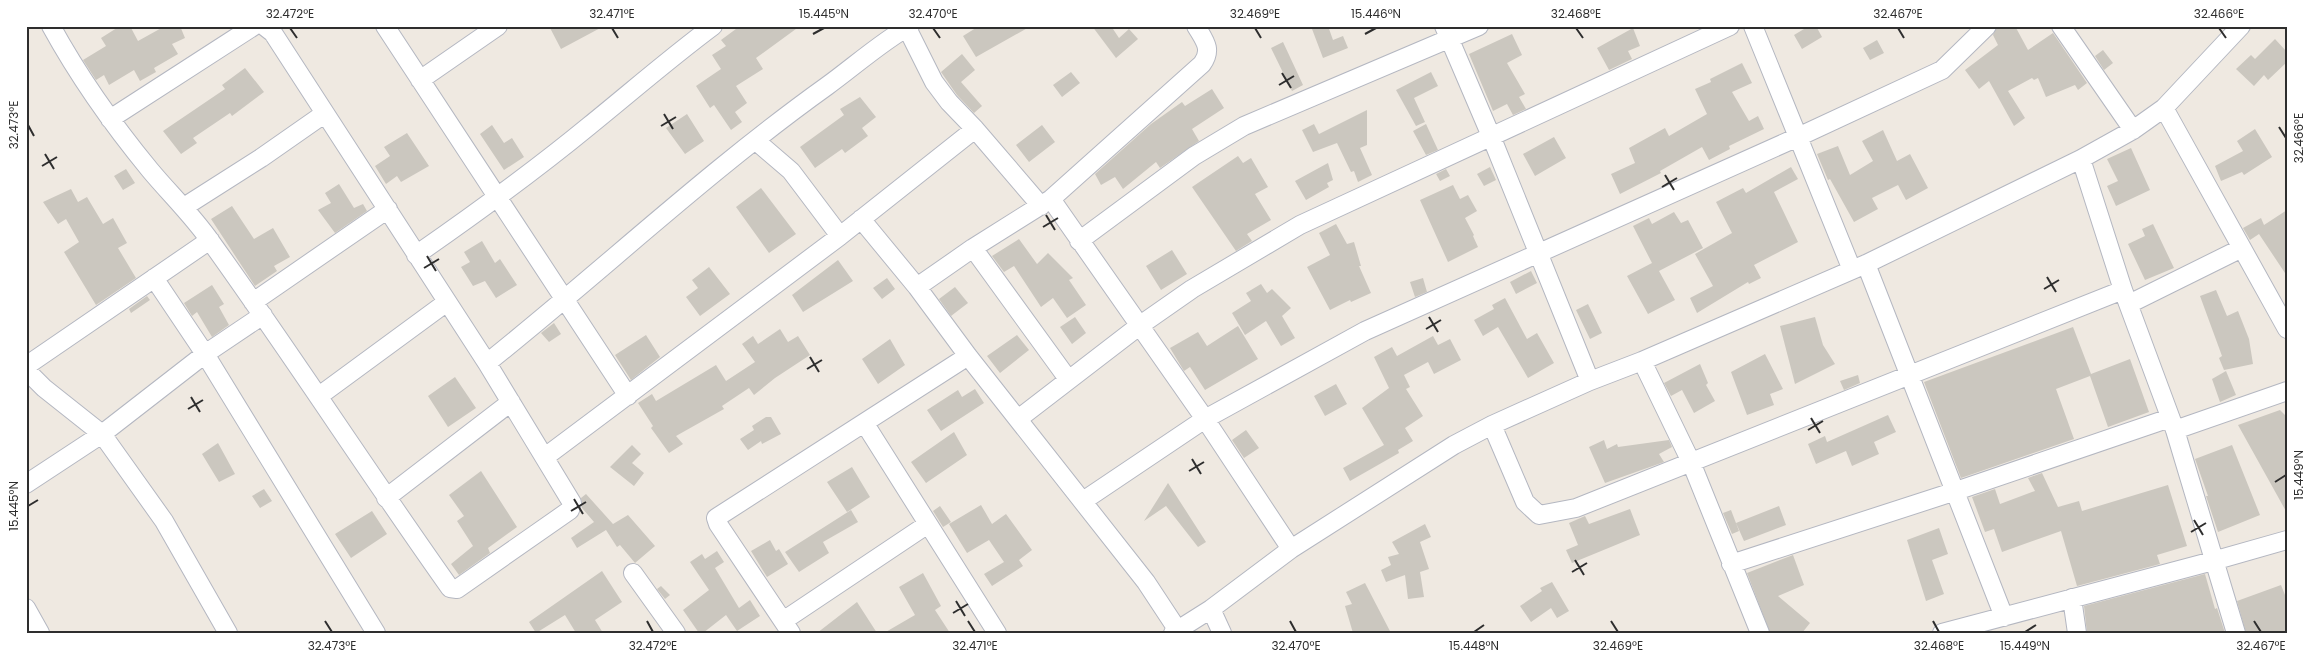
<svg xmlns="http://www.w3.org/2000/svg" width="2313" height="659" viewBox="0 0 2313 659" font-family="Poppins,sans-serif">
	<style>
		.building { fill: #cbc7bf }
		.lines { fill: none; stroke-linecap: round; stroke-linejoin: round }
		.minor-casing { stroke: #b4b7c1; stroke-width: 20 }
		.minor { stroke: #fff; stroke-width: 18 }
		.ticks { fill: none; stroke: #2e2e2e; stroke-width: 2 }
		.neatline { fill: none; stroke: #2e2e2e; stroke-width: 2 }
		.ticks-label { font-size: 12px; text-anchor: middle; fill: #2e2e2e }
	</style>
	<rect width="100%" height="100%" fill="#efe9e1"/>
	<path class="building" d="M120,26H130L138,41L165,26H180L185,38L172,44L178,54L154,68L156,72L140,81L134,70L109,85L104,75L96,80L83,60L106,46L101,38Z
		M549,26H604L561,49Z
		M740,26H800L756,58L763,69L736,86L747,103L735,112L742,122L731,130L714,105L710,108L696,86L721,69L712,55L726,46L721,40Z
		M979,26H1031L976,57L963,36Z
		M1092,26H1111L1119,38L1129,29L1138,39L1116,58Z
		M1320,26H1328L1333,40L1343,36L1348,48L1323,58L1312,29Z
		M1809,26H1816L1822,37L1802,49L1794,35Z
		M1997,26H2015L2028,50L2053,33L2087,83L2078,90L2075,85L2046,97L2038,78L2034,80L2032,78L2008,91L2025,118L2014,126L1989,81L1979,89L1965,70L1998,45L1993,35Z
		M1633,28L1640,46L1628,51L1632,59L1609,70L1597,48Z
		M1512,34L1522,55L1507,63L1525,94L1519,97L1526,109L1513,115L1507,104L1493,111L1469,54Z
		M2275,39L2287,52V62L2268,80L2264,75L2254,86L2236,69L2251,55L2255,59Z
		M1877,40L1884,53L1870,60L1863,48Z
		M1283,42L1303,85L1292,91L1271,48Z
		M2103,50L2113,63L2104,70L2095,56Z
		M962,54L975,70L961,82L982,106L974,113L957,95L941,72Z
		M1742,63L1752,83L1732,92L1749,121L1758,116L1764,129L1729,146L1730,149L1709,160L1702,147L1660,171L1661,173L1620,194L1611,174L1635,163L1629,148L1665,128L1669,136L1707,114L1695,89L1711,82L1710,79Z
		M245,68L264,92L232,116L230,113L193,138L197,143L181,154L163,131L225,89L222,85Z
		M1071,72L1080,83L1062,97L1053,85Z
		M1431,72L1438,86L1414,98L1425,122L1416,126L1396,90Z
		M1212,89L1224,108L1192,129L1199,141L1160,168L1156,162L1123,189L1115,177L1101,185L1095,174L1151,124L1182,102L1185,106Z
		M860,97L876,117L862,128L868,136L845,153L842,149L815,168L800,147L844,115L840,109Z
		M1367,110V145L1360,148L1372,175L1358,182L1354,171L1351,172L1337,143L1313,152L1302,130L1314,124L1319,134Z
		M687,114L704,141L685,154L666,128Z
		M1426,124L1438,150L1426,155L1413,131Z
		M492,125L504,143L512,138L524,157L504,170L480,134Z
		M1042,125L1055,142L1029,162L1016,145Z
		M2255,129L2272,157L2244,175L2242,172L2221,181L2215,166L2243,151L2237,141Z
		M1883,130L1897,161L1910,154L1928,188L1906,200L1898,185L1872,198L1878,209L1854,222L1830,179L1828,180L1817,154L1838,146L1850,175L1873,161L1862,141Z
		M407,133L429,166L401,182L397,176L386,184L375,166L390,156L384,147Z
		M1554,137L1566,158L1535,176L1523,154Z
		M2131,148L2150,190L2116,206L2107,186L2118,181L2107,159Z
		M1238,156L1243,163L1251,158L1268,187L1255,194L1271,220L1247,234L1252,241L1236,251L1192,187Z
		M1328,163L1333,180L1327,183L1329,187L1306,200L1295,181Z
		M1490,167L1496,180L1484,186L1477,174Z
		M1791,167L1798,179L1774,192L1798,242L1754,265L1761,278L1749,284L1748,282L1697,313L1690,298L1713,286L1695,254L1732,233L1716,202L1743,188L1746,193Z
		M126,169L135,183L123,190L114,176Z
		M1446,169L1450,176L1440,181L1436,174Z
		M339,184L354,208L363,204L367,211L335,233L318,210L331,203L325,193Z
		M1453,185L1460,199L1468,195L1477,211L1465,218L1474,235L1473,236L1478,247L1448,262L1420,200Z
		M761,188L796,234L769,253L736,207Z
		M71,189L78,202L87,197L103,224L113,218L127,243L118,248L136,278L96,305L64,252L79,242L66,219L58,224L43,202Z
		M232,206L254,239L273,228L290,257L274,266L277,271L255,286L211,219Z
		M2287,210V276L2259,234L2250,240L2243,228L2261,218L2264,225Z
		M1674,212L1681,223L1688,220L1703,248L1659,271L1675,300L1648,314L1627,276L1652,263L1633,226L1649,218L1652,224Z
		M1336,224L1347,244L1354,242L1361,266H1359L1371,293L1351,302L1350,300L1330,310L1307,267L1330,255L1319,233Z
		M2153,224L2174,268L2145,280L2128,244L2145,236L2142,229Z
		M1019,239L1037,264L1048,253L1073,278L1069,280L1086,305L1067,318L1053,298L1041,307L1014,266L1004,272L992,256Z
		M482,241L495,263L500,259L517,285L496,298L485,281L473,286L461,267L470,262L464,252Z
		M1172,250L1187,274L1161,290L1146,266Z
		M838,260L853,281L803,312L792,295Z
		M709,267L730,294L700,316L686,297L698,288L692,280Z
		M1531,271L1537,283L1516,294L1510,282Z
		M887,278L895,289L882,299L873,288Z
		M1423,278L1427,292L1415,297L1410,282Z
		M1261,284L1267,293L1272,289L1291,308L1282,316L1295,338L1281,346L1266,321L1245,335L1232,313L1251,301L1246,293Z
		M212,285L224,304L219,307L229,325L212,337L197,312L192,316L184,303Z
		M955,287L968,303L951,316L939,299Z
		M2216,290L2227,316L2238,311L2249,339L2253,364L2224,370L2219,358L2222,356L2200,296Z
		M147,296L150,300L131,313L129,309Z
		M1505,298L1527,339L1537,333L1554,363L1528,378L1498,327L1483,336L1474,320L1494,309L1492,305Z
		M1588,304L1602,333L1590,339L1576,310Z
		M1075,317L1086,333L1072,344L1060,327Z
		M1815,317L1823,345L1835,364L1795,384L1780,326Z
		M554,323L561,334L549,342L541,333Z
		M1238,326L1258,359L1205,390L1190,367L1184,371L1170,348L1198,332L1207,346Z
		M2073,327L2091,374L2130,359L2149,412L2108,427L2090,376L2056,389L2074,439L1961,478L1924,382Z
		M780,329L788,342L798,336L810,355L775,378L754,395L749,388L722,406L724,409L676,436L683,444L669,453L651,428L653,426L638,403L652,394L656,401L716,365L726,381L755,362L742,344L753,336L758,344Z
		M646,335L660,357L631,380L615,355Z
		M1017,335L1029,350L1000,373L987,356Z
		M1433,336L1438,345L1450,339L1461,360L1434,374L1428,362L1404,375L1410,387L1406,389L1423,416L1405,428L1413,441L1398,450L1399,453L1350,481L1343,468L1384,445L1362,408L1389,388L1374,357L1392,347L1397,356Z
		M890,339L905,365L878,384L862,359Z
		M1765,354L1783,389L1770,394L1774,405L1747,415L1731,372Z
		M1700,364L1708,383L1706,385L1715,401L1694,413L1682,390L1671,396L1664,383Z
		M2226,371L2236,395L2220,402L2212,379Z
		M1858,375L1860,383L1844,390L1840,381Z
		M455,377L476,408L448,427L428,396Z
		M1336,384L1347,404L1325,416L1314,396Z
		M975,389L984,403L941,431L927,410L958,390L962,397Z
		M2280,410L2287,417V513L2238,425Z
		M1888,415L1896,432L1874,442L1879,454L1852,466L1846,451L1816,464L1808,444L1825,436L1827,442Z
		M766,417H771L781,434L762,444L761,441L748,450L740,439L754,430L752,426Z
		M1246,430L1259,448L1244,458L1232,440Z
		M954,432L967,455L926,483L911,462Z
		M1604,440L1607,449L1617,444L1618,447L1669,440L1672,447L1659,454L1664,462L1605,483L1589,447Z
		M218,443L235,474L219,482L202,454Z
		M632,445L641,454L632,463L644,473L634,486L610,467Z
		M2232,445L2260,515L2218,532L2206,496H2208L2195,459Z
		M852,467L870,497L847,512L827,482Z
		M481,471L517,527L488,548L490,553L459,575L451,564L473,546L457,521L464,516L449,495Z
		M2042,473L2058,507L2079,501L2082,511L2168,485L2187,546L2157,555L2160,564L2077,586L2061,531L2002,552L1994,529L1985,532L1972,497L1995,489L2000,504L2035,491L2028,478Z
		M1168,483L1206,542L1198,547L1166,506L1144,521Z
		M264,489L272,501L260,508L252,496Z
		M586,494L613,524L628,515L655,546L635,563L620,545L617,547L606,530L577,548L571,538L594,522L582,508L581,498Z
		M981,505L992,524L1006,514L1032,550L1019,560L1023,566L992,586L984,574L1004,562L989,540L967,553L949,524Z
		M940,506L951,522L943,527L933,511Z
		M1779,506L1786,525L1744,541L1736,523Z
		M1630,509L1640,535L1572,563L1566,550L1578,545L1569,523L1585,516L1589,524Z
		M851,510L858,522L823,542L829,553L799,572L785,552Z
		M1731,510L1739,531L1732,534L1723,513Z
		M372,511L387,534L351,558L335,534Z
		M1425,524L1431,537L1420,542L1429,569L1420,572L1424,597L1408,599L1405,575L1386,582L1381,570L1391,565L1388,557L1399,554L1392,542Z
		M1939,528L1948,554L1932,560L1944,594L1926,601L1907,540Z
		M770,540L776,551L779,549L788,564L767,577L751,551Z
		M717,551L724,562L715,568L739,608L750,600L760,616L737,631L726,615L703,633H699L683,610L709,590L690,562L702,554L705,559Z
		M1793,555L1804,585L1778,596L1810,623L1802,633H1770L1747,573Z
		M602,571L622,602L595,620L603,633H576L565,615L536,633L529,622Z
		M923,573L941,606L935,610L950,633H884L915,615L899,587Z
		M2205,574L2215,609L2217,608L2225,633H2087L2084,606Z
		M1552,582L1569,611L1557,618L1551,608L1531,622L1520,606L1542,591L1540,588Z
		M1365,583L1391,633H1353L1345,606L1352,604L1346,592Z
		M2281,585L2287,600V633H2246L2237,601Z
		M661,586L670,595L665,599L657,589Z
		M857,602L877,633H817Z"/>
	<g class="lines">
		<defs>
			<path id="minor" d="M51,26C79,77 113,125 150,170C170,194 193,216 211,242C293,356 369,474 450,588L457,589L570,510L572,503L487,363L273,33L264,26
				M385,26L628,396
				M906,26L934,82L949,102L975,129L1041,206
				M1444,26L1491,136L1590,381
				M1753,26L1852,270
				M2061,26L2133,130
				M420,80L498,26
				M2164,108L2287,329
				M110,119L254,26
				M756,141L791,171L840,236
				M2081,159L2123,290L2175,430L2236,633
				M1051,199L1205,419L1291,549
				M184,207L261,158L324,114
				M861,219L917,287L968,356L1146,582L1177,629
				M1079,241L1194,156L1244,126L1479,26
				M973,248L1068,379
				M416,255C475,214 533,172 589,126C631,92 670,58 713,26
				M1866,264L2004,617
				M154,278L205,354L376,633
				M917,287L973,248L1051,199L1202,64C1213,49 1204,40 1196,26
				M253,302L388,209
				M2129,304L2240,249
				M1642,361L1691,462L1760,633
				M487,363C601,272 708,171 827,86C852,68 885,39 910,26
				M26,366L210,240
				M26,370L44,388L102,434L164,521L228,633
				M319,396L447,302
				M1018,419L1139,326L1192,289L1300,225L1730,26
				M865,424L997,633
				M1492,425L1525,502L1539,515L1576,508L2123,290
				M2175,430L2287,391
				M545,457L840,236L975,129
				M26,484L102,434L205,354L263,315
				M386,498L511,402
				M1083,501L1205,419L1365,331L1798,137L1942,70L1987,26
				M1731,564L1956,491L2170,418
				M633,573L676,633
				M2072,598L2077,633
				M26,608L40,633
				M1211,609L1222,633
				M783,621L928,524
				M791,633L718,524L716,518L968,356
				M1173,633L1211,609L1291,549L1454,445L1492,425L1590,381L1642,361L1866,264L2081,159L2133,130L2164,108L2241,26
				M1942,633L2213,561L2287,540"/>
		</defs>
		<use href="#minor" class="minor-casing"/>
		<use href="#minor" class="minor"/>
	</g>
	<path class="ticks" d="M290,28L297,38M612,28L618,38M933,28L940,38M1255,28L1261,38M1576,28L1583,38M1898,28L1904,38M2219,28L2226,38M813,34L824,28M1365,34L1376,28M1282,73L1291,88M1279,85L1294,76M664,114L673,129M28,125L34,136M661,126L676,117M2279,127L2286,138M45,154L54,169M42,166L57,157M1665,175L1674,190M1662,187L1677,178M1046,215L1055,230M1043,227L1058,218M427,256L436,271M424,268L439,259M2047,277L2056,292M2044,289L2059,280M1429,317L1438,332M1426,329L1441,320M810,357L819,372M807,369L822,360M191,397L200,412M188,409L203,400M1811,418L1820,433M1808,430L1823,421M1192,459L1201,474M1189,471L1204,462M2275,482L2286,475M574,499L583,514M28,506L38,500M571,511L586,502M2194,520L2203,535M2191,532L2206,523M1575,560L1584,575M1572,572L1587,563M956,601L965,616M953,613L968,604M325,621L332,632M647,621L653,632M968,621L975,632M1290,621L1296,632M1611,621L1618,632M1933,621L1939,632M2254,621L2261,632M1474,632L1484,625M2025,632L2036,625"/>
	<rect width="2313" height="659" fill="none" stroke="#ffffff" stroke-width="55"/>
	<rect x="28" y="28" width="2258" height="604" class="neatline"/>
	<g class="ticks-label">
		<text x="290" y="18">32.472°E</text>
		<text x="612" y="18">32.471°E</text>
		<text x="824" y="18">15.445°N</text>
		<text x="933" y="18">32.470°E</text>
		<text x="1255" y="18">32.469°E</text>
		<text x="1376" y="18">15.446°N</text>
		<text x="1576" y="18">32.468°E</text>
		<text x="1898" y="18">32.467°E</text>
		<text x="2219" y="18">32.466°E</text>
		<text transform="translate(14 125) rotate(-90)" y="4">32.473°E</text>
		<text transform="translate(2299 138) rotate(-90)" y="4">32.466°E</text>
		<text transform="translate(2299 475) rotate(-90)" y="4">15.449°N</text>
		<text transform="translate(14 506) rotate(-90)" y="4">15.445°N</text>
		<text x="332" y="650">32.473°E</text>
		<text x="653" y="650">32.472°E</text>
		<text x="975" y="650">32.471°E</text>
		<text x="1296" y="650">32.470°E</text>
		<text x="1474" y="650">15.448°N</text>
		<text x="1618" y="650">32.469°E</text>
		<text x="1939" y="650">32.468°E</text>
		<text x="2025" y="650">15.449°N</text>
		<text x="2261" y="650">32.467°E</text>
	</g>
</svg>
